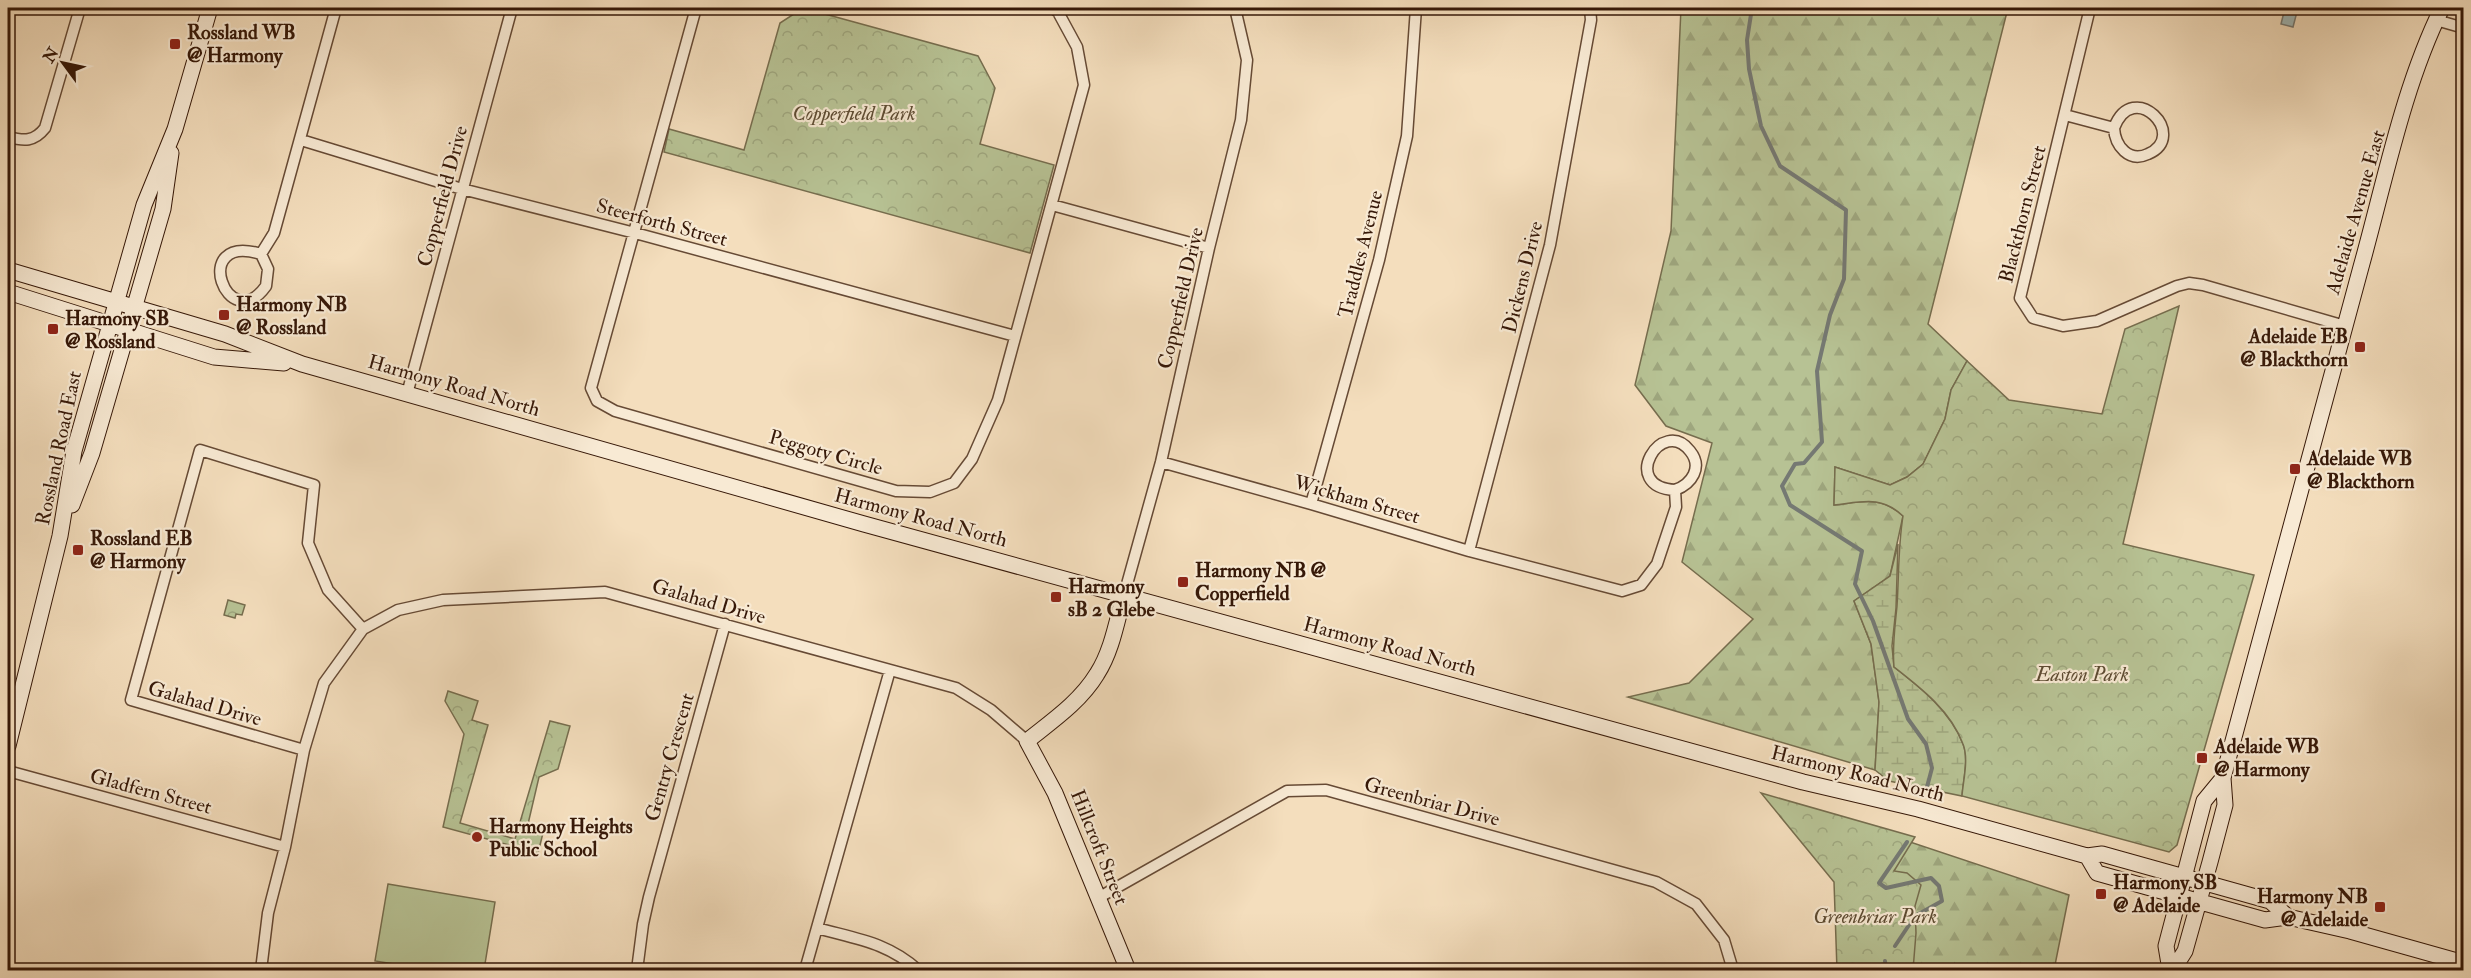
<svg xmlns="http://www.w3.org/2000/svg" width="2471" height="978" viewBox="0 0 2471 978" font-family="'IM FELL Double Pica',serif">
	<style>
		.forest { fill: url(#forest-firs); stroke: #766d4e; stroke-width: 1.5 }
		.wetland { fill: url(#wetland-marsh); stroke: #766d4e; stroke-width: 1.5 }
		.park { fill: url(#park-crowns); stroke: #766d4e; stroke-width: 1.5 }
		.pitch { fill: #b7c294; stroke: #766d4e; stroke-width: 1.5 }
		.water { fill: #9fbabb; stroke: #757973; stroke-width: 1.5 }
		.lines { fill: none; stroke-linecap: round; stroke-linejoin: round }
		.stream { stroke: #757973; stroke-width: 4 }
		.street-casing { stroke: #664a35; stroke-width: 13 }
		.secondary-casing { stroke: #361808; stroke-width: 17 }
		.street { stroke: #f8ead4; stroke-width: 10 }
		.secondary { stroke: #f8ead4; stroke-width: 15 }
		.poi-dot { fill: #8f2418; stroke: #f8ead4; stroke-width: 2 }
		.labels { text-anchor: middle; stroke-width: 4.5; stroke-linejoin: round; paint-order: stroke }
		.poi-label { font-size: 20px; font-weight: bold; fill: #361808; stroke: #f8ead4; text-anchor: start }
		.park-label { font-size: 20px; font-style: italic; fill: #5d4b32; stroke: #f8ead4 }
		.street-label { font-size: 20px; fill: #361808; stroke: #f8ead4 }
	</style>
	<defs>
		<pattern id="forest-firs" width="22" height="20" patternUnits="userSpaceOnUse" patternTransform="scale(1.5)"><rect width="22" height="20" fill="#b7c294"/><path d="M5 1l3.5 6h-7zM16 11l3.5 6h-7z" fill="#9ea67e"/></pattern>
		<pattern id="wetland-marsh" width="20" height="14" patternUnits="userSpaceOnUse" patternTransform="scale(1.5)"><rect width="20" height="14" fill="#b7c294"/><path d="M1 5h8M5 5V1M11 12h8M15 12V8" fill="none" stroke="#9ea67e"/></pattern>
		<pattern id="park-crowns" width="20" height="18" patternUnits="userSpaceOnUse" patternTransform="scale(1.5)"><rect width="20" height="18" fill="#b7c294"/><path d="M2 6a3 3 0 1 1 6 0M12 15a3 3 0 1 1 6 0" fill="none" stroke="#9ea67e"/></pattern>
	</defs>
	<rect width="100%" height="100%" fill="#f4debd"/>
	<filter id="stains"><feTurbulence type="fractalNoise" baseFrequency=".00333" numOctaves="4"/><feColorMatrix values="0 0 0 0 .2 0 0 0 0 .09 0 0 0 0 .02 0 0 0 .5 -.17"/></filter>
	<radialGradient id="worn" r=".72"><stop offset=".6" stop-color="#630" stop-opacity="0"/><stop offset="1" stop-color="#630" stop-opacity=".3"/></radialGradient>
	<path class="forest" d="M1681,8H2008L1928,324L1967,361L1951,390L1945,419L1923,464L1907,477L1890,485L1835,467L1834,505C1862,502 1880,495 1903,516L1890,576L1854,601L1871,644L1879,702L1875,770L1628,697L1689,683L1753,619L1682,562L1712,443L1666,426L1635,385L1671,231Z
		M1844,820L2069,895L2054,970H1877Z"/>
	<path class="wetland" d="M1898,544L1896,608L1892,646L1894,667C1921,688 1950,711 1963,744C1969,758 1963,781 1962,796L1889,781L1875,770L1879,702L1871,644L1854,601L1890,576Z"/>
	<path class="park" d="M803,8L978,56L995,88L980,144L1054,165L1030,253L664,152L669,129L744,150L780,23Z
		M2179,306L2123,544L2254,575L2177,845L2169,852L1962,796C1963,781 1969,759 1963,744C1951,711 1921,688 1894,667C1892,646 1895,627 1897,606C1899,575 1898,547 1903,516C1881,495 1862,502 1834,505L1835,467L1890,485L1907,477L1923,464L1945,419L1951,390L1967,361L2009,400L2102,414L2125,329Z
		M228,600L245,605L242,615L236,614L235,618L224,615Z
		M448,691L478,701L472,720L488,725L460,823L515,839L550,721L570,726L558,769L539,777L528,824L544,829L538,853L443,827L464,734L445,701Z
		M1761,793L1915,837L1894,871L1907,873L1921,885L1915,906L1916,933L1913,970H1837L1834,882Z"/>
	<path class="pitch" d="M388,884L495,902L484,970H432L375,961Z"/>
	<path class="water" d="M2285,8H2298L2293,27L2281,24Z"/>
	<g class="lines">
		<path class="stream" d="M1752,8L1747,40L1749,69L1761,126L1780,166L1846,210L1844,279L1830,315L1817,371L1822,442L1804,463L1795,464L1782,486L1790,505L1862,551L1855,584L1873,621L1908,719L1926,744L1932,768L1927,787
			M1895,946L1915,916L1942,901L1939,886L1931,878L1886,888L1879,883L1907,842
			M1885,961L1886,970"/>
		<defs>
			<path id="street" d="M696,8L591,388L597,401L615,411L896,491L930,492L954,483L972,459L998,400L1084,85L1077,47L1058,12L1053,8
				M2090,8L2020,298L2033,318L2063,326L2097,321L2177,286L2189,283L2203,285L2345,326
				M2436,20L2464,28
				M2065,115L2114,128C2115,146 2129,163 2148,154C2190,136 2133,77 2114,128
				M8,137C24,141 34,142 45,128L80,8
				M301,140L462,189L635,233L1015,336
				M1052,205L1209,248
				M261,254L268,269L266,286C228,339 188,232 261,254L274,233L336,8
				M407,394L512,8
				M1161,462L1311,504L1469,551L1622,591L1641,585L1657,564L1676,507L1675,490C1692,484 1703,467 1690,451C1662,415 1618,487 1675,490
				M1311,504L1379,260L1407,136L1416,8
				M1469,551L1550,245L1591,20L1590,8
				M1124,595L1161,462L1209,248L1241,120L1247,60L1235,8
				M304,750L131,700L200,450L314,485L308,543L328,590L363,629
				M8,771L285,847
				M1098,898L1287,791L1326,790L1656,882L1696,904L1724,940L1733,970
				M817,928C856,939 887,942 918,970
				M261,970L268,913L285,847L304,750L324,683L363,629L398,610L443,600L605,592L956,688L991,710L1027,741
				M637,970L643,924L649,897L725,624
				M805,970L890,670"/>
			<path id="secondary" d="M8,270L225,334L302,364L864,524L1803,782L1918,809L2087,856L2102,854L2270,901L2288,917
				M8,292L214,357L284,363
				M72,505L92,453L163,209L171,153
				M1124,595C1117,620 1112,651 1097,674C1080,702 1052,721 1027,741L1055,793L1128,970
				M8,746L60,536L74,451L82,423L144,205L175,129L210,8
				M2087,856L2097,873L2265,920L2288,917L2350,931L2464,963
				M2170,970L2166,946L2204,801L2223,778
				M2173,970L2185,951L2210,862L2225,805L2223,778C2270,608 2314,437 2361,267C2385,181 2403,87 2442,8"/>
		</defs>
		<use href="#street" class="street-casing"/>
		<use href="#secondary" class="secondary-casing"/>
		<use href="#street" class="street"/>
		<use href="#secondary" class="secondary"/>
	</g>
	<g class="poi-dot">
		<rect x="169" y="38" width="12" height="12" rx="3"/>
		<rect x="218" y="309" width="12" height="12" rx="3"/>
		<rect x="47" y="323" width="12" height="12" rx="3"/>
		<rect x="2354" y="341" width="12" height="12" rx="3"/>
		<rect x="2289" y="463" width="12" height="12" rx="3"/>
		<rect x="72" y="544" width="12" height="12" rx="3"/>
		<rect x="1177" y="576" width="12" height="12" rx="3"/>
		<rect x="1050" y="591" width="12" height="12" rx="3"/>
		<rect x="2196" y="752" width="12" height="12" rx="3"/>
		<circle cx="477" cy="837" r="6"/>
		<rect x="2095" y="888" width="12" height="12" rx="3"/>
		<rect x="2374" y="901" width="12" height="12" rx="3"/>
	</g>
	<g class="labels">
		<g class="poi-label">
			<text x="187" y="39">Rossland WB<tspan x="187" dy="23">@ Harmony</tspan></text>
			<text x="236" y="311">Harmony NB<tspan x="236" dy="23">@ Rossland</tspan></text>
			<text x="65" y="325">Harmony SB<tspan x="65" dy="23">@ Rossland</tspan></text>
			<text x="2348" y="343" text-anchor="end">Adelaide EB<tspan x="2348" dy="23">@ Blackthorn</tspan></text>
			<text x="2307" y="465">Adelaide WB<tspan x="2307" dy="23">@ Blackthorn</tspan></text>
			<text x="90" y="545">Rossland EB<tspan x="90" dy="23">@ Harmony</tspan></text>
			<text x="1195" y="577">Harmony NB @<tspan x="1195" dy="23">Copperfield</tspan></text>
			<text x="1068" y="593">Harmony<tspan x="1068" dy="23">sB 2 Glebe</tspan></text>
			<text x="2214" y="753">Adelaide WB<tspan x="2214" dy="23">@ Harmony</tspan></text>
			<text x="489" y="833">Harmony Heights<tspan x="489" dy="23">Public School</tspan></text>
			<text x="2113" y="889">Harmony SB<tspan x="2113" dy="23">@ Adelaide</tspan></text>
			<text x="2368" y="903" text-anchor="end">Harmony NB<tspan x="2368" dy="23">@ Adelaide</tspan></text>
		</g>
		<g class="park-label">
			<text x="854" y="120">Copperfield Park</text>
			<text x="2082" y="681">Easton Park</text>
			<text x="1875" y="923">Greenbriar Park</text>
		</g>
		<g class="street-label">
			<text transform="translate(442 196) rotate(-75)" y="7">Copperfield Drive</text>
			<text transform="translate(2355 212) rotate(-74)" y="7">Adelaide Avenue East</text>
			<text transform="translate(2022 214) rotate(-76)" y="7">Blackthorn Street</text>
			<text transform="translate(662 222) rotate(15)" y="7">Steerforth Street</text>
			<text transform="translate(1360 254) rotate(-76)" y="7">Traddles Avenue</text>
			<text transform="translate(1522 277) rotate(-76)" y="7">Dickens Drive</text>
			<text transform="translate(1180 298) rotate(-77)" y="7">Copperfield Drive</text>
			<text transform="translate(454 385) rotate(16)" y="7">Harmony Road North</text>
			<text transform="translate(58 448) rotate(-78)" y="7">Rossland Road East</text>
			<text transform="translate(826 452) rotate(16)" y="7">Peggoty Circle</text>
			<text transform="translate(1357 499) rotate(16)" y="7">Wickham Street</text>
			<text transform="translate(921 517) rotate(15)" y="7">Harmony Road North</text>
			<text transform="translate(709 601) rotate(16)" y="7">Galahad Drive</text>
			<text transform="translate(1390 646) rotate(15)" y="7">Harmony Road North</text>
			<text transform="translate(205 703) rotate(16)" y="7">Galahad Drive</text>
			<text transform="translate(669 757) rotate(-74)" y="7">Gentry Crescent</text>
			<text transform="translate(1858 773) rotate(14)" y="7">Harmony Road North</text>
			<text transform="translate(151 791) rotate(15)" y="7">Gladfern Street</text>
			<text transform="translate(1432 801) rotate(15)" y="7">Greenbriar Drive</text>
			<text transform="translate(1100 847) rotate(68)" y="7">Hillcroft Street</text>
		</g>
	</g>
	<rect width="2471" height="978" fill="none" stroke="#f4debd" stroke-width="30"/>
	<rect x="9" y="9" width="2453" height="960" fill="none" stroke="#361808" stroke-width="3"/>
	<rect x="15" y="15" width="2441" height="948" fill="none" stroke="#361808" stroke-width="1.5"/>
	<g transform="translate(63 63) rotate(303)" stroke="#f8ead4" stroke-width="4.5" paint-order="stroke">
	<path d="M0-4.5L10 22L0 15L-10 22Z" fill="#361808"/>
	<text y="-9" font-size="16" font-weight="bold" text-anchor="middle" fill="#361808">N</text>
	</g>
	<rect width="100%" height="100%" filter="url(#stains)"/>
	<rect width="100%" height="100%" fill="url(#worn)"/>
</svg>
